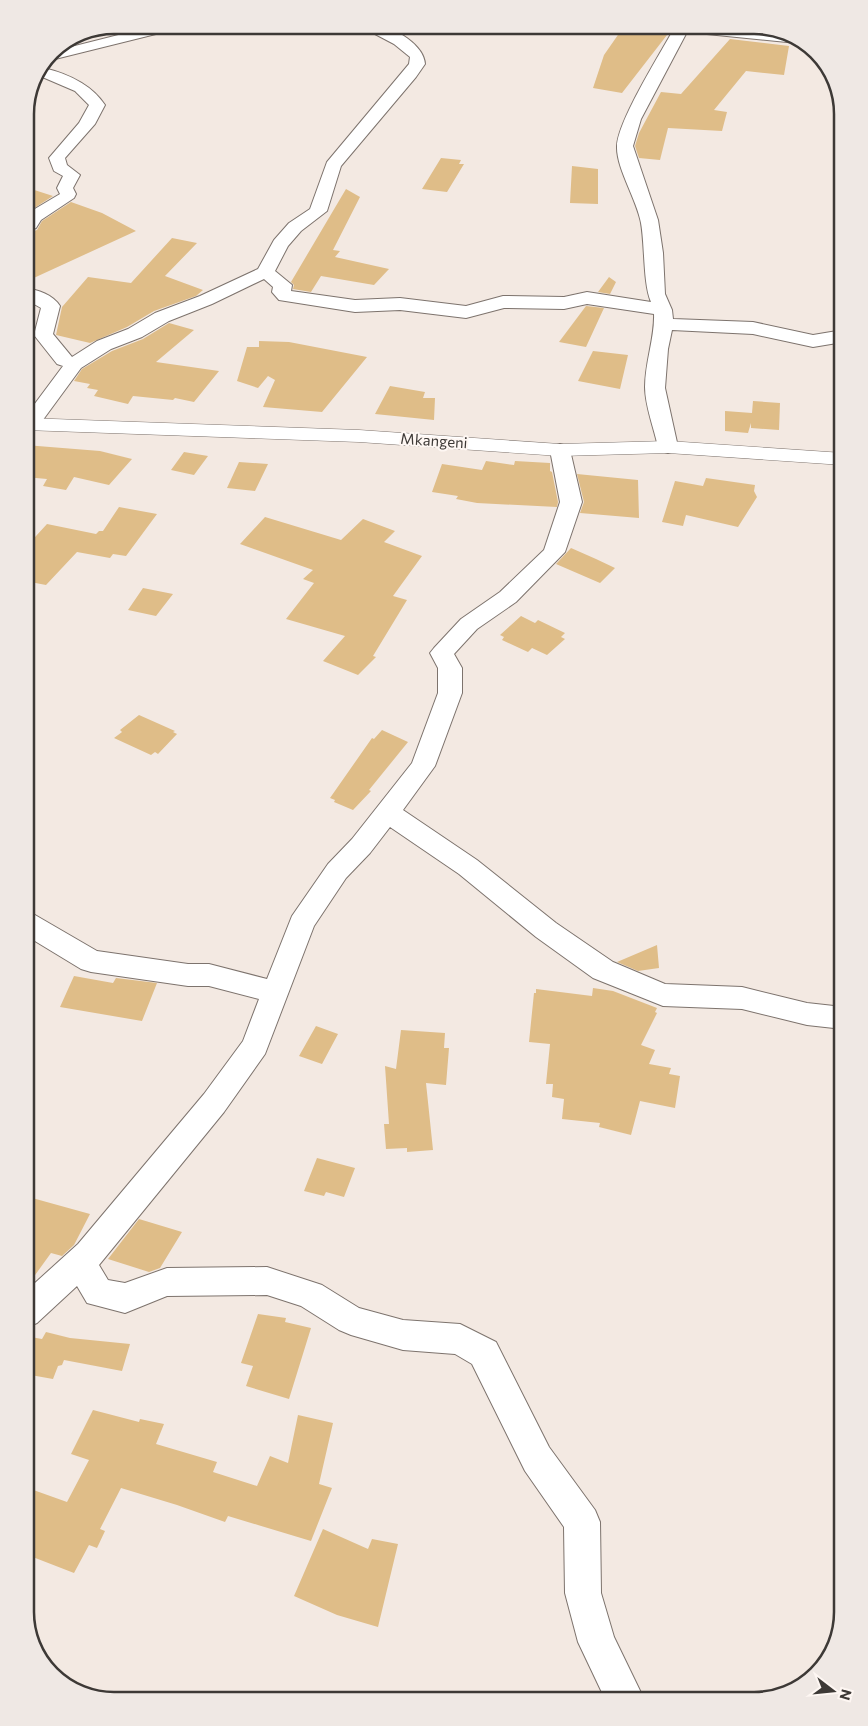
<svg xmlns="http://www.w3.org/2000/svg" width="868" height="1726" viewBox="0 0 868 1726" font-family="Commissioner,sans-serif">
	<style>
		.building { fill: #dfbd88 }
		.lines { fill: none; stroke-linecap: round; stroke-linejoin: round }
		.street-casing { stroke: #7d736d; stroke-width: 2 }
		.secondary-casing { stroke: #7d736d; stroke-width: 1 }
		.street { fill: #fff; fill-rule: evenodd }
		.secondary { fill: #fff; fill-rule: evenodd }
		.labels { text-anchor: middle; stroke-width: 4; stroke-linejoin: round; paint-order: stroke }
		.far-street-label { font-size: 15px; fill: #3d3936; stroke: #fef7f3 }
		.rim { fill: none; stroke: #3d3936; stroke-width: 2.5 }
	</style>
	<rect width="100%" height="100%" fill="#f3e9e2"/>
	<path class="building" d="M628,31L667,35L622,93L593,88L604,55L620,32Z
		M730,39L789,46L784,75L746,71L714,110L727,112L722,131L668,128L660,160L639,158L635,146L639,133L661,92L681,94Z
		M441,158L461,160L459,164H464L447,192L422,189Z
		M572,166L598,169V204L570,203Z
		M25,187L53,196L25,214Z
		M346,189L360,197L333,250L340,251L335,257L389,269L374,285L321,276L311,292L293,289L294,285L291,282Z
		M71,202L102,213L136,231L25,282V234L37,230L42,221Z
		M172,238L197,243L165,276L203,290L196,296L154,311L127,327L90,343L56,335L62,307L88,277L131,283Z
		M609,277L616,282L610,294L598,292Z
		M586,306L604,308L586,347L559,342Z
		M169,323L194,330L156,362L219,371L194,402L175,398L173,400L133,396L128,404L94,396L98,390L87,388L90,384L74,381L82,369L112,351L143,339Z
		M259,341L289,342L367,357L322,412L263,407L275,380L268,376L258,388L237,381L247,347H259Z
		M593,351L628,355L620,389L578,381Z
		M390,386L425,392L423,398H435L434,420L375,414Z
		M753,401L780,403L779,430L751,428V423L748,433L725,431V411L752,413Z
		M25,445L100,451L132,459L109,485L74,477L66,490L43,486L47,479L25,477Z
		M184,452L208,456L194,475L171,470Z
		M486,461L514,465L515,461L550,463V471L552,472L558,502L557,507L477,503L456,499L458,496L432,492L442,464L482,470Z
		M239,462L268,464L255,491L227,488Z
		M577,474L638,480L639,518L580,513L584,502Z
		M706,478L755,485L754,491L757,497L738,527L686,515L683,526L662,522L675,481L703,486Z
		M119,507L157,514L126,556L113,554L110,558L77,552L46,585L25,581V548L47,524L96,534L99,531H103Z
		M265,517L341,540L363,519L395,531L384,542L422,556L393,596L407,600L373,656L376,657L358,675L323,661L345,636L286,619L314,583L303,579L313,570L240,544Z
		M571,548L596,559L615,568L600,583L556,564Z
		M143,588L173,594L156,616L128,610Z
		M521,616L535,623L538,620L565,633L561,637L565,639L547,655L532,648L528,652L502,640L504,637L500,635Z
		M139,715L175,731L173,732L177,734L158,754L155,752L151,755L114,738L122,732L120,730Z
		M382,730L408,742L369,790L371,791L353,810L334,802L335,800L330,798L372,738L374,739Z
		M657,945L659,968L638,971L617,962Z
		M74,976L113,983L116,978L157,983L142,1021L60,1007Z
		M593,988L613,991L657,1008L655,1012L657,1013L641,1045L655,1050L649,1064L671,1068L669,1074L680,1076L675,1108L640,1101L631,1135L599,1127L600,1123L562,1119L564,1099L552,1097L553,1084H546L550,1044L529,1042L534,993H536V989L592,996Z
		M316,1026L338,1034L322,1064L299,1056Z
		M401,1030L445,1033L444,1048H449L446,1085L426,1083L433,1150L407,1152V1148L386,1149L384,1124H389L385,1066L396,1069Z
		M317,1158L355,1168L344,1197L326,1192L324,1196L304,1191Z
		M25,1196L90,1214L74,1245L62,1256L51,1253L25,1289Z
		M139,1219L182,1232L160,1268L149,1272L108,1259Z
		M258,1314L286,1318L285,1322L311,1328L289,1399L246,1386L253,1366L241,1363Z
		M46,1332L70,1338L130,1344L122,1371L64,1360L62,1365L58,1366L53,1379L25,1374V1336L42,1339Z
		M93,1410L139,1422L140,1419L164,1424L156,1444L217,1462L213,1472L257,1486L270,1456L288,1463L298,1415L333,1423L319,1484L332,1488L311,1541L228,1516L225,1522L177,1505L121,1488L100,1529L105,1531L97,1548L89,1545L74,1573L25,1554V1487L67,1502L89,1460L71,1454Z
		M323,1529L368,1549L372,1539L398,1544L378,1627L337,1615L294,1596Z"/>
	<g class="lines">
		<defs>
			<path id="street" d="M158,25H182L180,28L47,61L51,52Z
				M358,25C364,25 372,24 378,25C395,28 424,45 425,64L416,77L341,166L327,211L301,231L288,246L275,271L292,285L291,291L355,300L400,298L466,306L503,296L564,297L587,292L651,302C643,284 645,245 641,223C637,200 616,168 617,146C618,120 662,51 676,25C718,25 763,26 803,41L797,43L687,32L641,119L633,146L658,220L663,253L665,294L672,310L673,319L753,322L813,335L843,330V342L813,347L753,334L672,330L668,349L665,388L678,447L675,451L668,453L661,451L658,447C654,428 645,406 645,387C645,362 655,337 654,314L587,304L564,309L504,308L466,318L400,310L355,312L279,300L272,292L273,287L264,279L212,304L169,321L142,337L111,349L81,368L37,428L25,429V417L63,366L57,364L34,335L41,308L25,299V289C38,289 53,295 60,306L53,334L72,357L97,341L128,329L155,313L200,296L258,269L274,240L289,223L310,209L327,162L409,64L410,57L394,44Z
				M44,68C68,74 91,84 105,105L95,124L65,158L67,165L80,175L73,188L76,194L74,198L41,220L36,228L25,232V217L28,213L60,194L57,188L63,176L54,171L49,158L79,123L89,105L75,91L40,76Z
				M560,444L567,446L570,450L582,502L565,552L516,602L477,629L454,654L462,668V693L435,766L403,810L477,860L556,923L613,962L665,984L742,987L807,1003L843,1007V1029L807,1025L742,1009L663,1006L593,978L536,937L459,874L390,827L370,853L346,878L314,926L265,1054L224,1112L99,1265L108,1280L125,1283L167,1268L267,1267L322,1285L359,1308L403,1320L460,1324L496,1342L549,1447L595,1510L600,1522L601,1593L614,1637L645,1701H606L578,1642L565,1593L564,1527L525,1471L472,1364L455,1354L403,1350L351,1335L339,1330L301,1306L267,1295L167,1296L125,1313L87,1303L77,1286L37,1323L25,1328V1292L78,1244L204,1094L243,1041L259,999L209,986H188L91,972L81,969L25,935V912L35,915L97,951L188,964H209L267,979L292,916L328,864L352,839L412,763L438,693V668L430,653L434,648L461,619L500,592L544,550L560,502L550,450L553,446Z"/>
			<path id="secondary" d="M25,418L359,430L560,444L668,441L843,453V465L668,453L560,456L359,442L25,430Z"/>
		</defs>
		<use href="#street" class="street-casing"/>
		<use href="#secondary" class="secondary-casing"/>
		<use href="#street" class="street"/>
		<use href="#secondary" class="secondary"/>
	</g>
	<g class="labels">
		<g class="far-street-label">
			<text transform="translate(434 441) rotate(4)" y="5">Mkangeni</text>
		</g>
	</g>
	<path d="M0 0H868V1726H0ZM114 34H754A80 80 0 0 1 834 114V1612A80 80 0 0 1 754 1692H114A80 80 0 0 1 34 1612V114A80 80 0 0 1 114 34Z" fill="#efe8e4" fill-rule="evenodd"/>
	<path class="rim" d="M114 34H754A80 80 0 0 1 834 114V1612A80 80 0 0 1 754 1692H114A80 80 0 0 1 34 1612V114A80 80 0 0 1 114 34Z"/>
	<g transform="translate(833 1691) rotate(106)" stroke="#fef7f3" stroke-width="4" paint-order="stroke">
	<path d="M0-4L9 19L0 12L-9 19Z" fill="#3d3936"/>
	<text y="-8" font-size="14" font-weight="bold" text-anchor="middle" fill="#3d3936">N</text>
	</g>
</svg>
